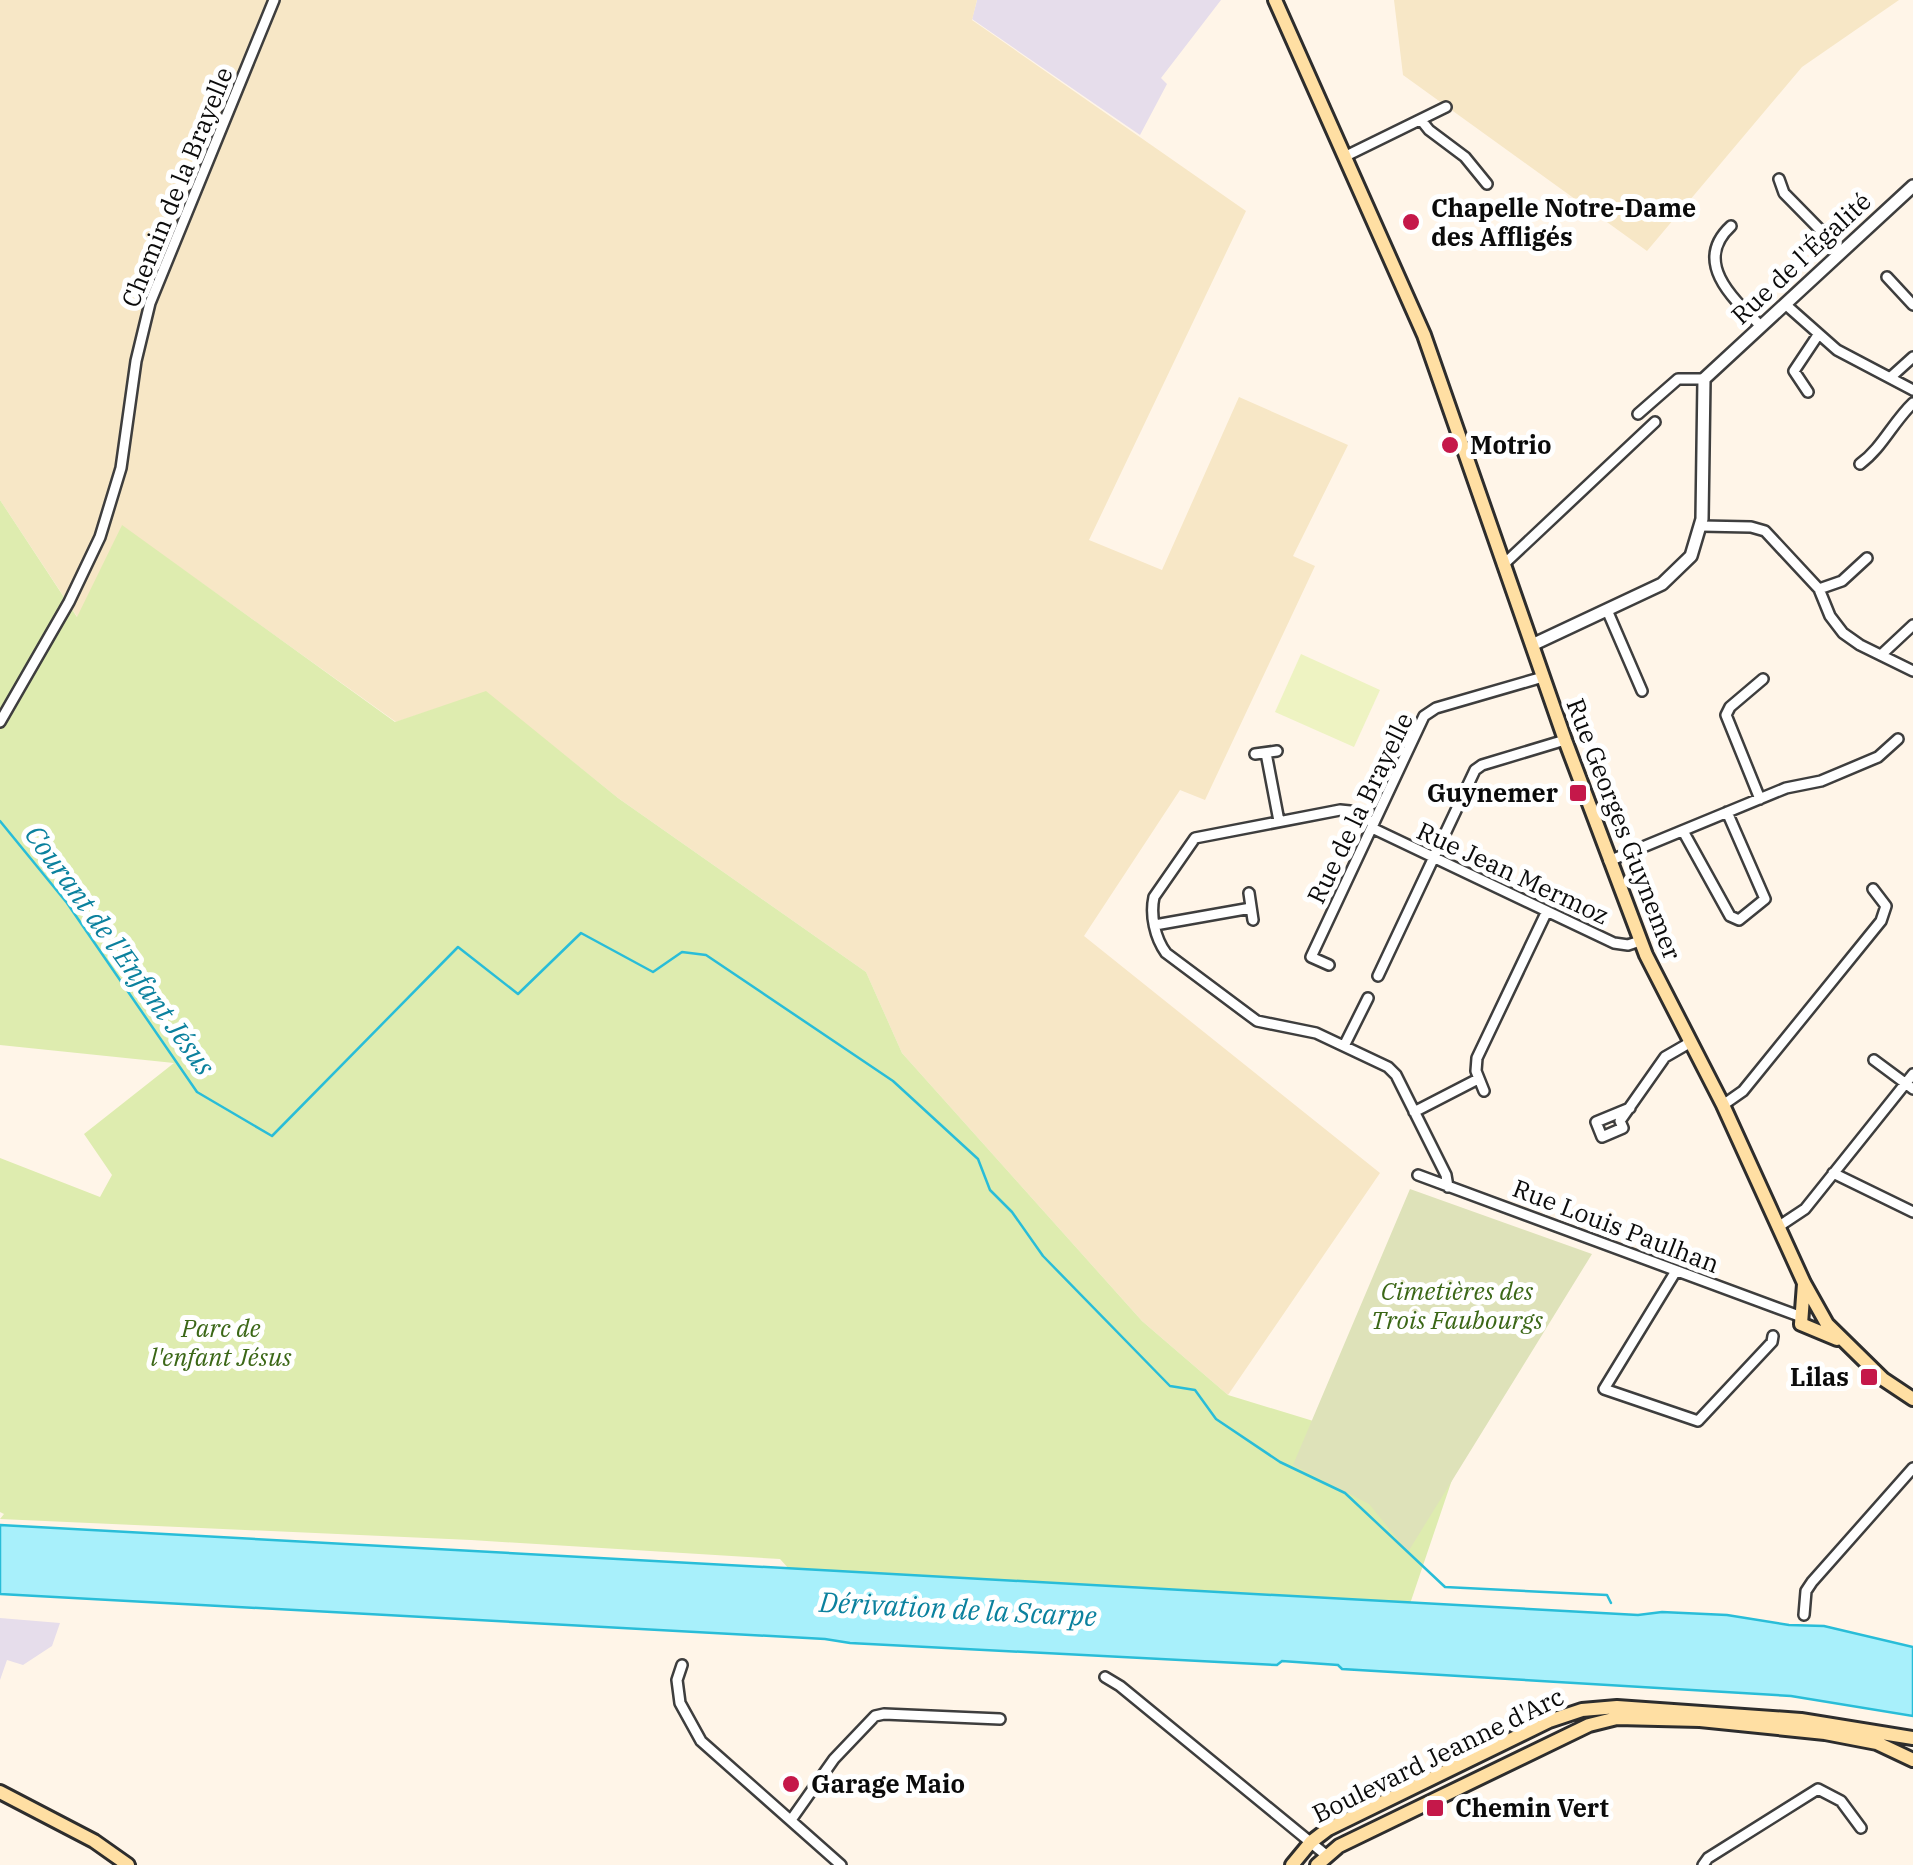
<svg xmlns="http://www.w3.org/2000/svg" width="1913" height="1865" viewBox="0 0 1913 1865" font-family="'IBM Plex Serif',serif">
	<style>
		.industrial { fill: #e6ddeb }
		.farmland { fill: #f7e7c6 }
		.green { fill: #deecaf }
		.cemetery { fill: #dee2b9 }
		.pitch { fill: #eef3c2 }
		.water { fill: #a8f0fb; stroke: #29bdd8; stroke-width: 2.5 }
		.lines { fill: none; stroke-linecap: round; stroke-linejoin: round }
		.stream { stroke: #29bdd8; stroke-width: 2.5 }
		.minor-casing { stroke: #3e3e3e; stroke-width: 14 }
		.tertiary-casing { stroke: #3e3e3e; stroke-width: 16 }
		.secondary-casing { stroke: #2d2d2d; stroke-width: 18 }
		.minor { stroke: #fff; stroke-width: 9 }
		.tertiary { stroke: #fff; stroke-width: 11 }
		.secondary { stroke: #ffdfa3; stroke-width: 12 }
		.poi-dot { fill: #c5184a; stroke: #fff; stroke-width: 4 }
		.labels { text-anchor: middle; stroke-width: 10; stroke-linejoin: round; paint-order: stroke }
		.street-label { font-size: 25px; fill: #0b0b0b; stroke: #fff }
		.poi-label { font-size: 25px; font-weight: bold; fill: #0b0b0b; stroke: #fff; text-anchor: start }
		.park-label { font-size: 25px; font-style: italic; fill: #3b6717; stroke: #fff }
		.water-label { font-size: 28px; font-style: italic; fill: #0b819e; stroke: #fff }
	</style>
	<rect width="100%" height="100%" fill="#fff5e8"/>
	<path class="industrial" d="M977,0H1221L1161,78L1167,84L1140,135L972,19Z
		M0,1618L60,1623L52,1646L23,1665L7,1660L0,1680Z"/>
	<path class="farmland" d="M0,0H977L972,20L1246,211L1089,540L1162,570L1239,397L1348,445L1293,556L1315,566L1205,800L1180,790L1084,936L1380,1173L1228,1395L1142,1321L902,1053L866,972L618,798L486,692L396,722L122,526L78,618L0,500Z
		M1394,0H1899L1802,67L1647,251L1403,75Z"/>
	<path class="green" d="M0,500L77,617L122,525L395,722L486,691L618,798L866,972L902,1053L1142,1321L1228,1395L1457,1465L1392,1657L840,1625L780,1559L471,1540L0,1519L4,1514L0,1512V1158L100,1197L112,1175L84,1134L174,1063L0,1045Z"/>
	<path class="cemetery" d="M1410,1189L1592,1254L1408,1552L1369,1504L1293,1465Z"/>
	<path class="pitch" d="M1301,654L1380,690L1354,747L1275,712Z"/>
	<path class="water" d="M0,1525L1638,1615L1662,1612L1727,1615L1789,1625L1824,1626L1913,1647V1716L1791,1696L1342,1669L1338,1665L1282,1661L1277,1665L850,1643L825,1639L0,1594Z"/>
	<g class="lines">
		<path class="stream" d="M0,821L67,903L197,1092L272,1136L458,947L518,994L581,933L653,972L682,952L706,955L893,1081L978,1159L990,1190L1012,1212L1043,1256L1170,1386L1195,1390L1216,1419L1280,1462L1345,1493L1445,1587L1607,1595L1611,1603"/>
		<defs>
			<path id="minor" d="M1421,120L1429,130L1465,157L1487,184
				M1346,156L1446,107
				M1779,179L1784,193L1842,252
				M1731,226C1692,262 1733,299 1761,326
				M1887,277L1913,305
				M1785,304L1837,350L1913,390
				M1892,376L1913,357
				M1808,392L1794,371L1818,335
				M1638,414L1678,379H1704
				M1860,464C1882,448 1893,422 1913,403
				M1701,526L1751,527L1765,531L1819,589L1830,616L1843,633L1860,645L1913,671
				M1503,565L1655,422
				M1819,589L1842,581L1867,558
				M1607,610L1642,691
				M1881,655L1913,625
				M0,722L69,602L100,537L121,468L136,361L150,303L274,0
				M1266,753L1279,821
				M1255,754L1277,751
				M1760,799L1726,715L1730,707L1763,679
				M1374,823L1350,811L1340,810L1195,838L1154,897C1150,915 1155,938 1166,953L1257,1021L1316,1033L1388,1067L1396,1075L1446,1175L1448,1187
				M1372,828L1614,943L1628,945L1640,941
				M1683,831L1730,916L1739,920L1765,899L1727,812
				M1609,861L1786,788L1821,781L1878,757L1898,739
				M1249,893L1253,920
				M1155,925L1251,908
				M1329,965L1311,957L1424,716L1436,708L1543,677
				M1378,976L1475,770L1482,765L1565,740
				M1344,1046L1368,998
				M1874,1060L1913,1089
				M1484,1091L1476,1071L1477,1058L1547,911
				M1723,1105L1743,1091L1881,921L1886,906L1873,889
				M1630,1108L1596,1122L1602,1137L1623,1128L1620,1121L1665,1057L1691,1042
				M1414,1112L1478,1079
				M1833,1173L1913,1212
				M1418,1175L1799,1316
				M1778,1227L1805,1209L1913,1074
				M1676,1271L1604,1389L1698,1421L1772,1342L1773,1336
				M1804,1615L1806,1591L1812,1582L1913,1468
				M682,1665L677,1680L680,1703L701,1741L841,1865
				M1105,1677L1120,1686L1326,1855
				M791,1820L834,1759L875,1716L884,1714L1000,1719
				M1703,1865L1708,1858L1818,1789L1841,1801L1861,1828"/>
			<path id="tertiary" d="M1532,645L1662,584L1691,556L1702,519L1704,379L1913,186"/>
			<path id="secondary" d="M1275,0L1424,335L1565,740L1646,955L1723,1105L1804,1283L1827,1324L1883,1379L1913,1399
				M1804,1284L1801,1324L1837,1339
				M0,1792L94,1841L128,1865
				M1292,1865L1311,1842L1328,1829L1549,1721L1582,1710L1617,1707L1801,1720L1913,1738
				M1317,1865L1339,1846L1589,1725L1617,1718L1700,1720L1825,1733L1877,1743L1913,1760"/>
		</defs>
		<use href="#minor" class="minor-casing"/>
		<use href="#tertiary" class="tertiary-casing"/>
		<use href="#secondary" class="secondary-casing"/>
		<use href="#minor" class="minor"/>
		<use href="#tertiary" class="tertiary"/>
		<use href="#secondary" class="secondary"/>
	</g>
	<g class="poi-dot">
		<circle cx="1411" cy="222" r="10"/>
		<circle cx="1450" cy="445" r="10"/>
		<rect x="1568" y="783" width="20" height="20" rx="5"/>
		<rect x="1859" y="1367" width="20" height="20" rx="5"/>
		<circle cx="791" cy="1784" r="10"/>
		<rect x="1425" y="1798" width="20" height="20" rx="5"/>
	</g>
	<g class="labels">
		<g class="street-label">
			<text transform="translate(177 187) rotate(-68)" y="9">Chemin de la Brayelle</text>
			<text transform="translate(1801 258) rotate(-43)" y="9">Rue de l'Égalité</text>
			<text transform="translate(1360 808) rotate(-64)" y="9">Rue de la Brayelle</text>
			<text transform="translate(1624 829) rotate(69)" y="9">Rue Georges Guynemer</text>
			<text transform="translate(1513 873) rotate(25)" y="9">Rue Jean Mermoz</text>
			<text transform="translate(1616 1226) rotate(21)" y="9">Rue Louis Paulhan</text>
			<text transform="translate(1438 1755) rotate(-26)" y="9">Boulevard Jeanne d'Arc</text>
		</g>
		<g class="poi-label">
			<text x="1431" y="217">Chapelle Notre-Dame<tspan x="1431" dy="29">des Affligés</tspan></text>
			<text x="1470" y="454">Motrio</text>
			<text x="1558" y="802" text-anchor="end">Guynemer</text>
			<text x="1849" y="1386" text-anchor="end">Lilas</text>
			<text x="811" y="1793">Garage Maio</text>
			<text x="1455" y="1817">Chemin Vert</text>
		</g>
		<g class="park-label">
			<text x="1457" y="1300">Cimetières des<tspan x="1457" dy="29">Trois Faubourgs</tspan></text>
			<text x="221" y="1337">Parc de<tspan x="221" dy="29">l'enfant Jésus</tspan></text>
		</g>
		<g class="water-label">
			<text transform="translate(120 950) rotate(54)" y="10">Courant de l'Enfant Jésus</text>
			<text transform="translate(958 1609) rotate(3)" y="10">Dérivation de la Scarpe</text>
		</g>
	</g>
</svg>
